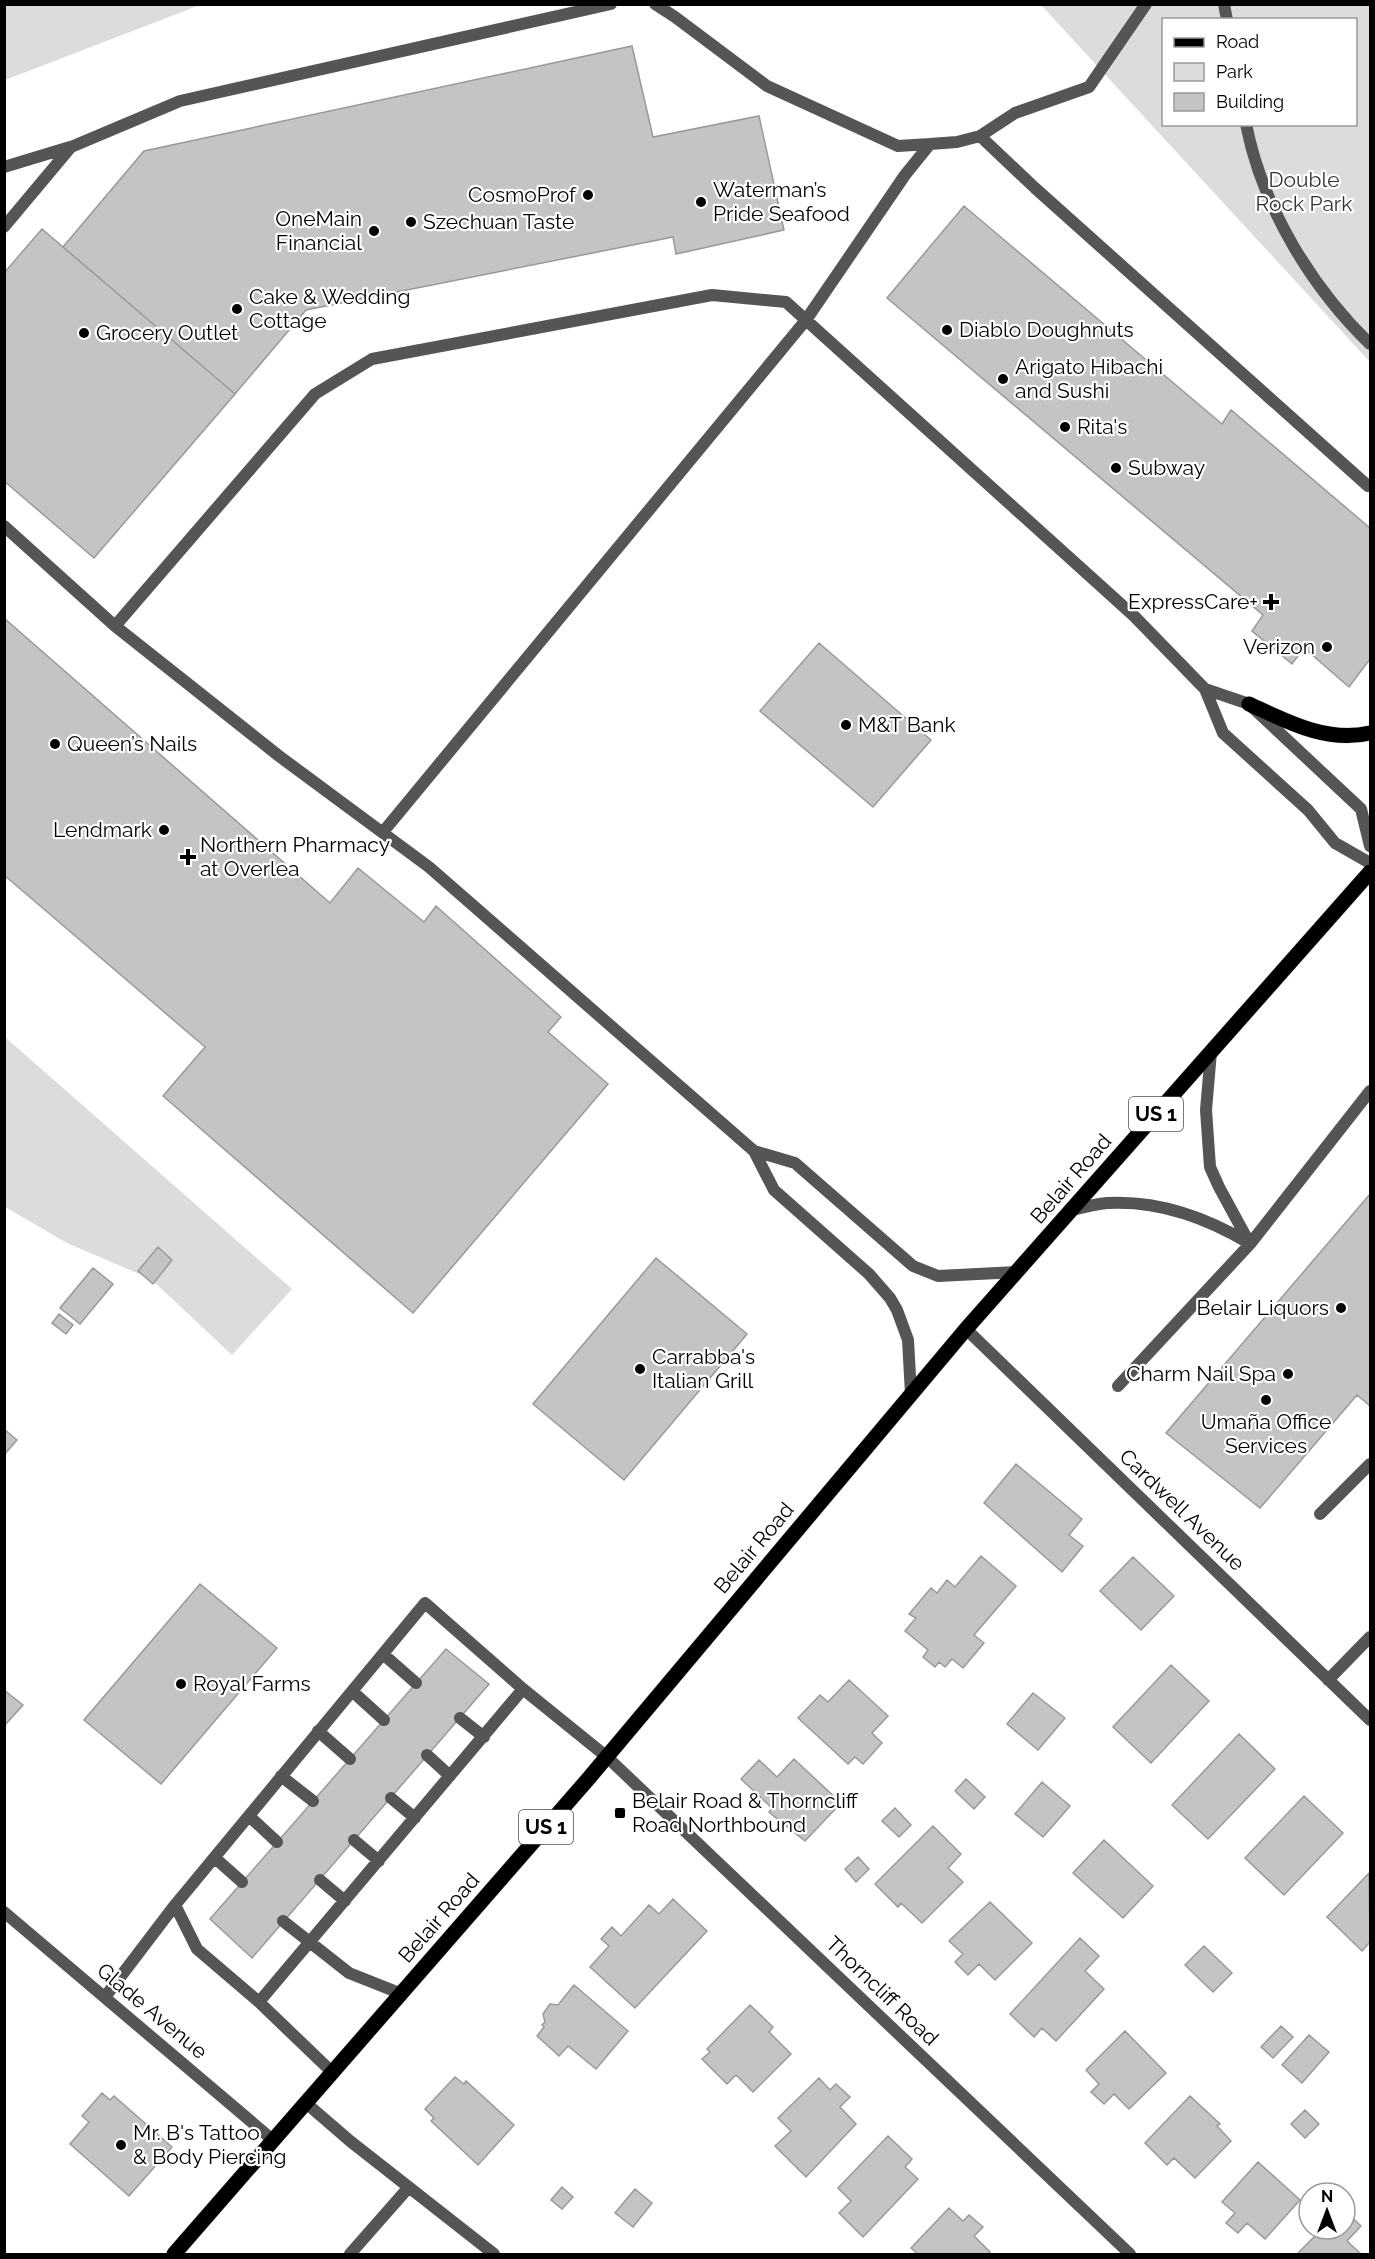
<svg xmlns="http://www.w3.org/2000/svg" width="1375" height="2259" viewBox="0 0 1375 2259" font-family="Raleway,sans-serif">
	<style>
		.green { fill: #dcdcdc; fill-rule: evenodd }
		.building { fill: #c4c4c4; stroke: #999; stroke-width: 1.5 }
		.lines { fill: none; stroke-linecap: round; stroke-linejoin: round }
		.primary-casing { stroke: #dbdbdb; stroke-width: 16 }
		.service { stroke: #555; stroke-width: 12 }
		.minor { stroke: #555; stroke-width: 12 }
		.primary { stroke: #000; stroke-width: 15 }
		.poi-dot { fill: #000; stroke: #fff; stroke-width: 2 }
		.labels { text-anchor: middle; stroke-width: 4.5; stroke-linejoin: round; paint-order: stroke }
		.shield { fill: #fff; stroke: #4c4c4c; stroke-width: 1.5 }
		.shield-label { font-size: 20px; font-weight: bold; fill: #000 }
		.park-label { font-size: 21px; fill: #333; stroke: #fff }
		.poi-label { font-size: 21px; fill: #000; stroke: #fff; text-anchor: start }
		.street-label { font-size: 21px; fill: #000; stroke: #fff }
	</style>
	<rect width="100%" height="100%" fill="#fff"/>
	<path class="green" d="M5,4H200V5L5,80Z
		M1041,5H1370V362ZM1164,20H1356V124H1164Z
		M5,1037L292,1289L232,1355L151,1279L67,1243L5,1207Z"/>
	<path class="building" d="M632,46L653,137L759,116L784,230L676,254L673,237L306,310L235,394L63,247L144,151Z
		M964,206L1222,424L1231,410L1370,528V659L1349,687L1304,648L1292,664L1252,631L1263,615L887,298Z
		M42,229L235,394L94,558L4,481V273Z
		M4,618L330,903L358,868L424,922L436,906L561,1017L548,1032L608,1084L413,1313L163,1096L205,1047L4,875Z
		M819,643L931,740L873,807L760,711Z
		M1370,1194V1406L1357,1395L1260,1508L1166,1433Z
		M158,1247L172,1260L153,1284L138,1271Z
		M656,1258L747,1334L624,1480L533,1404Z
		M93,1268L113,1284L80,1324L60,1308Z
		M59,1314L73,1325L66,1334L52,1323Z
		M4,1429L17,1440L4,1455Z
		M1016,1464L1082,1519L1069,1535L1083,1546L1062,1572L984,1503Z
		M981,1556L1016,1586L974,1635L984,1643L963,1668L952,1659L945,1667L939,1662L935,1667L923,1657L928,1650L905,1631L916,1618L909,1614L931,1588L937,1593L947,1580L955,1587Z
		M1133,1557L1174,1596L1141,1630L1100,1591Z
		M200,1584L277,1648L161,1784L84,1720Z
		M446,1649L489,1684L252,1958L210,1919Z
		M1171,1665L1209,1701L1151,1763L1113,1727Z
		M849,1680L888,1716L872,1733L882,1743L863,1764L855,1757L848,1764L798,1718L820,1695L828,1702Z
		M4,1690L23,1705L4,1726Z
		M1033,1693L1065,1718L1038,1750L1007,1724Z
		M1239,1734L1275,1769L1208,1839L1172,1805Z
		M794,1759L841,1803L805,1841L769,1812L772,1808L741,1779L759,1760L777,1777Z
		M966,1779L985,1797L974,1809L955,1791Z
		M1042,1782L1070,1806L1043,1837L1015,1814Z
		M1304,1796L1343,1833L1284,1895L1245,1858Z
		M895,1808L911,1825L899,1837L882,1821Z
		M933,1826L961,1854L948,1868L963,1882L922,1923L901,1903L898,1907L875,1884Z
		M1104,1840L1153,1886L1123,1918L1073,1873Z
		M858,1857L869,1869L856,1882L845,1869Z
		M1369,1873L1370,1942L1362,1951L1327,1917Z
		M673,1899L707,1931L635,2008L590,1967L609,1946L601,1939L612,1927L621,1936L649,1905L659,1914Z
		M990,1902L1032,1943L995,1980L979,1964L968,1975L955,1962L963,1954L949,1941Z
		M1080,1938L1099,1956L1085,1971L1104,1989L1056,2041L1042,2028L1034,2037L1010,2014Z
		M1204,1946L1232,1973L1213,1992L1185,1965Z
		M574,1985L628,2031L596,2069L568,2046L559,2056L537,2036L544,2027L542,2025L545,2022L543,2014L550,2004L558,2005Z
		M750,2005L773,2027L769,2032L791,2054L753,2092L736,2075L727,2084L702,2059L710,2052L707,2049Z
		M1281,2026L1293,2037L1273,2058L1261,2047Z
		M1125,2031L1166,2073L1129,2109L1114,2094L1104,2104L1091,2092L1099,2084L1086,2070Z
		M1309,2035L1329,2052L1302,2083L1282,2065Z
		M455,2077L464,2084L466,2081L514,2125L478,2165L431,2121L434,2118L425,2109Z
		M819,2078L830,2090L836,2084L850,2097L840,2107L856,2124L806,2177L775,2146L791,2131L778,2118Z
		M102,2093L110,2100L114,2096L172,2147L129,2196L70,2144L89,2122L82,2116Z
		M1190,2096L1220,2124L1217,2126L1231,2141L1195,2178L1174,2158L1167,2165L1145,2143Z
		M1305,2110L1319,2124L1305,2138L1291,2124Z
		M888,2136L912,2159L905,2167L918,2179L863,2237L839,2213L851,2201L838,2188Z
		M1258,2162L1300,2200L1265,2239L1247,2223L1238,2233L1226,2223L1235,2213L1222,2202Z
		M562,2187L573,2197L562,2209L551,2200Z
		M635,2189L652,2203L633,2227L615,2213Z
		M949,2208L963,2221L969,2215L983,2227L974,2236L990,2252L987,2254H918L911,2248Z
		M1345,2211L1361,2226L1347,2241L1361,2254H1297L1322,2229H1345Z"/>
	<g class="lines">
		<defs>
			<path id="primary" d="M1249,704C1288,722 1327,743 1370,733
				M174,2254L589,1778L966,1329L1370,872"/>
		</defs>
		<use href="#primary" class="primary-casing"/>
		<path class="service" d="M655,4L675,17L767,86L898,146L930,144
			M1224,4L1227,20
			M1246,124C1262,206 1311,287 1370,344
			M980,136L1035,188L1368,486
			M4,167L70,147
			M4,227L71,147L180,101L611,4
			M4,526L115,626
			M1205,689L1249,704L1361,809L1370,846
			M383,832L806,320L905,175L930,144L957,142L980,136L1015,113L1089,87L1146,4
			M1211,1052L1206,1110L1210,1167L1219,1187L1250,1244
			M754,1151L795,1163L913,1266L938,1276L1017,1272
			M1071,1210C1083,1208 1095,1204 1107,1203C1157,1200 1207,1218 1249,1243
			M1118,1386L1250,1244L1370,1091
			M911,1394L908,1340L897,1310L890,1298L869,1274L774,1190L754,1151L429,867L279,756L115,626L315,394L372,359L712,295L786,302L1134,616L1205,689L1223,733L1308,810L1335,843L1370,863
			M1320,1514L1370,1464
			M383,1654L416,1683
			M352,1691L384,1720
			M460,1718L484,1737
			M318,1731L350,1759
			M427,1755L450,1776
			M281,1776L313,1801
			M391,1798L415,1818
			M249,1816L277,1842
			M354,1840L379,1861
			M215,1858L242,1882
			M320,1880L345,1901
			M175,1905L197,1949L259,2002L523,1689
			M283,1921L349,1973L402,1994
			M105,1997L175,1905L425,1603L523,1689L607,1757
			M259,2002L333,2073
			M306,2103L350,2141L494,2254
			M350,2254L409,2187"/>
		<path class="minor" d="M966,1329L1370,1720
			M1328,1680L1370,1637
			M607,1757L1130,2254
			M4,1912L274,2141"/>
		<use href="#primary" class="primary"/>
	</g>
	<g class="poi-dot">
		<circle cx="588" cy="195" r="6"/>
		<circle cx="701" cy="202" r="6"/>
		<circle cx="411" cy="222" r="6"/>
		<circle cx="374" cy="231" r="6"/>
		<circle cx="237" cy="309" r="6"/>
		<circle cx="947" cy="330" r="6"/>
		<circle cx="84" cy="333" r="6"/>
		<circle cx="1003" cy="379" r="6"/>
		<circle cx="1065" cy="427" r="6"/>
		<circle cx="1116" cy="468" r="6"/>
		<path d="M1268 593h6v6h6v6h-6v6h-6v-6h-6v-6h6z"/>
		<circle cx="1327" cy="647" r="6"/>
		<circle cx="846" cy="725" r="6"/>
		<circle cx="55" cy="744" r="6"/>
		<circle cx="164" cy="830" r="6"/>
		<path d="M185 848h6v6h6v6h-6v6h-6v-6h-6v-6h6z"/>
		<circle cx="1341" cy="1308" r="6"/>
		<circle cx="640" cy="1369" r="6"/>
		<circle cx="1288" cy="1374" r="6"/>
		<circle cx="1266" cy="1400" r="6"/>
		<circle cx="181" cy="1684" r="6"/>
		<rect x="614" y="1807" width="12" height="12" rx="3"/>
		<circle cx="121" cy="2145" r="6"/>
	</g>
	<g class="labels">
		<g class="shield">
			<rect x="1129" y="1097" width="54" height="34" rx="4.5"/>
			<rect x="519" y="1810" width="54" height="34" rx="4.5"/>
		</g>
		<g class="shield-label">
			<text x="1156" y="1121">US 1</text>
			<text x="546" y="1834">US 1</text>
		</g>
		<g class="park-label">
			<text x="1304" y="187">Double<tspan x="1304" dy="24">Rock Park</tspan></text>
		</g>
		<g class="poi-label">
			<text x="713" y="197">Waterman’s<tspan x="713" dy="24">Pride Seafood</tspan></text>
			<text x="576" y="202" text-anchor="end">CosmoProf</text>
			<text x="362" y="226" text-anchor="end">OneMain<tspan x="362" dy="24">Financial</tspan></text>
			<text x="423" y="229">Szechuan Taste</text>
			<text x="249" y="304">Cake &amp; Wedding<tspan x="249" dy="24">Cottage</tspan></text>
			<text x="959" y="337">Diablo Doughnuts</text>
			<text x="96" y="340">Grocery Outlet</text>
			<text x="1015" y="374">Arigato Hibachi<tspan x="1015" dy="24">and Sushi</tspan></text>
			<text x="1077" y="434">Rita's</text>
			<text x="1128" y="475">Subway</text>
			<text x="1258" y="609" text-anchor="end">ExpressCare+</text>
			<text x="1315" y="654" text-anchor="end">Verizon</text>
			<text x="858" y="732">M&amp;T Bank</text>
			<text x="67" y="751">Queen’s Nails</text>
			<text x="152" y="837" text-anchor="end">Lendmark</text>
			<text x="200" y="852">Northern Pharmacy<tspan x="200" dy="24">at Overlea</tspan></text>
			<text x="1329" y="1315" text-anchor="end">Belair Liquors</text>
			<text x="652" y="1364">Carrabba's<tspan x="652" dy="24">Italian Grill</tspan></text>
			<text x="1276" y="1381" text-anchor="end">Charm Nail Spa</text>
			<text x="1266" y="1429" text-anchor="middle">Umaña Office<tspan x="1266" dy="24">Services</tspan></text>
			<text x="193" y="1691">Royal Farms</text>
			<text x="632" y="1808">Belair Road &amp; Thorncliff<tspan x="632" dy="24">Road Northbound</tspan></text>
			<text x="133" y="2140">Mr. B's Tattoo<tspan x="133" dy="24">&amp; Body Piercing</tspan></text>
		</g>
		<g class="street-label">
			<text transform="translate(1071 1179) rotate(-49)" y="7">Belair Road</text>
			<text transform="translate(1182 1510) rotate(44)" y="7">Cardwell Avenue</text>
			<text transform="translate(754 1548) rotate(-50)" y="7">Belair Road</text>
			<text transform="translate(439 1918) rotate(-49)" y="7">Belair Road</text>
			<text transform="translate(882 1991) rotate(44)" y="7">Thorncliff Road</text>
			<text transform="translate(152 2011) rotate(40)" y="7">Glade Avenue</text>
		</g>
	</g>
	<rect width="1375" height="2259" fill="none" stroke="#000000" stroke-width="12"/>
	<rect x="1162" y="18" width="195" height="108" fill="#ffffff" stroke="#999999" stroke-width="1.5"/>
	<rect x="1174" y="38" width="30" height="9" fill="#000000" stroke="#999999" stroke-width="1.5"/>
	<text x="1216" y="48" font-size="18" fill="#000000">Road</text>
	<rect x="1174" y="63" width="30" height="18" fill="#dcdcdc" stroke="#999999" stroke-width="1.5"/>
	<text x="1216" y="78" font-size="18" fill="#000000">Park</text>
	<rect x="1174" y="93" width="30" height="18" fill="#c4c4c4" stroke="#999999" stroke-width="1.5"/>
	<text x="1216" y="108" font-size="18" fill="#000000">Building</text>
	<g transform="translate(1327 2211)"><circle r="28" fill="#ffffff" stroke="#999999" stroke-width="1.5"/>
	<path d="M0-4.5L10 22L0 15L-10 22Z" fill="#000000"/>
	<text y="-9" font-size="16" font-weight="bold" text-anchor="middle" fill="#000000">N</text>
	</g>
</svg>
